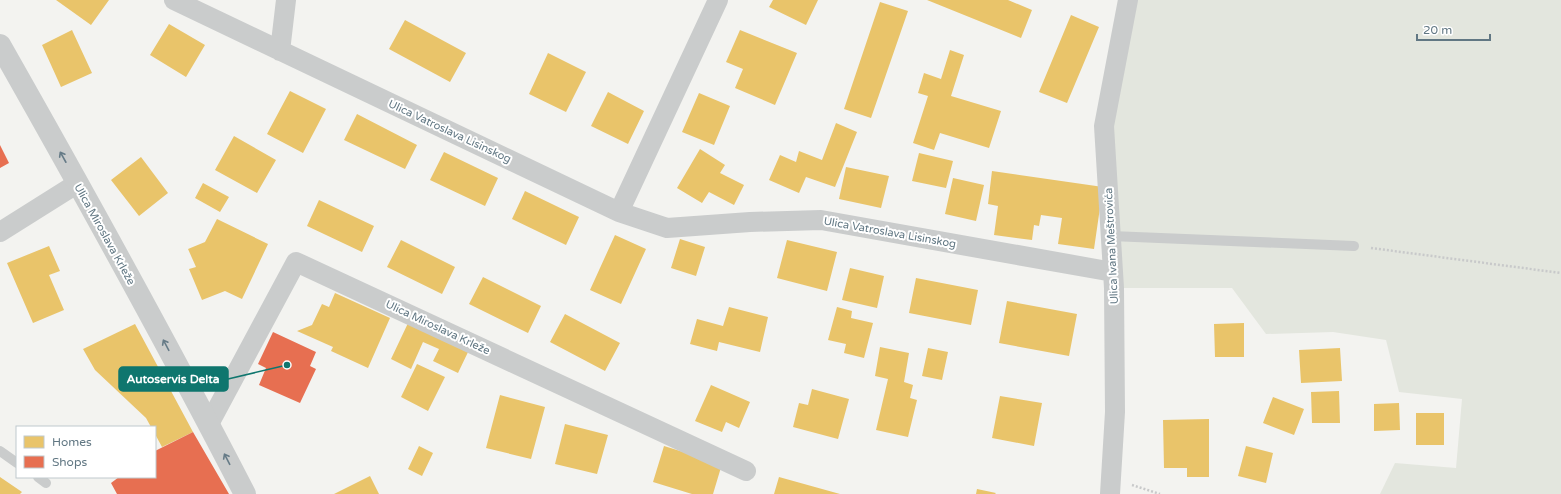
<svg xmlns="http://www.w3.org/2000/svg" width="1561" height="494" viewBox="0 0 1561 494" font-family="'Varela Round',sans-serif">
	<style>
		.green { fill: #e3e6de }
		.homes { fill: #e9c46a }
		.shops { fill: #e76f51 }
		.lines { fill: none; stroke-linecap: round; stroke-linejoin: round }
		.path { stroke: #c8c9ca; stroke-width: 2.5; stroke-dasharray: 2 2; stroke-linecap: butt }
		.service { stroke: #cacccc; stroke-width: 10 }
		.minor { stroke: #cacccc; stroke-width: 20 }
		.tertiary { stroke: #cacccc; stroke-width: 22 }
		.oneway { stroke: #667b87 }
		.labels { text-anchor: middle; stroke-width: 4; stroke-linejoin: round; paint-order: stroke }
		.street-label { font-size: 11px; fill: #617783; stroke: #fff }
		.leader { fill: none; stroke: #0f766e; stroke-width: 1.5 }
		.callout-dot { fill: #0f766e; stroke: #fff; stroke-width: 1.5 }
		.callout { fill: #0f766e; stroke: #0f766e; stroke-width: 1.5 }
		.callout-label { font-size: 12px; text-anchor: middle; font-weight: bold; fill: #fff }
	</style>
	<rect width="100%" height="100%" fill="#f3f3f0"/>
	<path class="green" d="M1128,0H1561V494H1380L1395,463L1456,468L1462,399L1399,392L1386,340L1333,332L1266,334L1232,288H1114L1104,126Z"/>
	<path class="homes" d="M56,0H109L91,25Z
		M773,0H818L806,25L769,7Z
		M927,0H1008L1032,10L1021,38Z
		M880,2L908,11L871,118L844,109Z
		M1071,15L1099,27L1067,103L1039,92Z
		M405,20L466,53L450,82L389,49Z
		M169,24L205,45L186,77L150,55Z
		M72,30L92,73L61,87L42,45Z
		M740,30L797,53L775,105L735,88L743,69L726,62Z
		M950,50L964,55L951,96L1001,111L989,148L940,133L934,150L913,143L928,96L918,93L924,73L941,79Z
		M548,53L586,72L566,112L529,94Z
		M290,91L326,109L303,153L267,134Z
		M608,92L644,111L628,144L591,126Z
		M699,93L730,106L714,145L682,132Z
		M357,114L417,145L405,169L344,140Z
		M836,123L857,132L835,187L806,177L799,193L769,180L780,155L796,162L799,151L822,160Z
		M234,136L276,160L257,193L215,170Z
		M700,149L725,165L720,173L744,185L734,205L709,192L702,203L677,188Z
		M444,152L498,178L485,206L430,180Z
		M919,153L953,161L946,188L912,181Z
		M141,157L168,193L139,216L111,180Z
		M846,167L889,176L881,208L839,199Z
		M992,171L1103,187L1094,249L1058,244L1062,218L1041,215L1039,226L1034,225L1032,240L994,235L998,206L988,204Z
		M953,178L984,185L976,221L945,214Z
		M203,183L229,197L220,212L195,198Z
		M525,191L579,217L566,245L512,219Z
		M319,200L374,226L362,252L307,226Z
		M217,219L268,244L242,299L225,291L202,300L189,269L196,267L188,249L205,242Z
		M615,235L646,249L621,304L590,290Z
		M680,239L705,247L696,276L671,268Z
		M401,240L455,267L442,294L387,267Z
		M787,240L837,252L827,291L777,278Z
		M49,246L60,271L49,275L64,310L33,323L7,263Z
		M850,268L884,276L877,308L842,300Z
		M483,277L541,306L528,333L469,304Z
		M916,278L978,290L971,325L909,313Z
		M335,293L390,318L368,368L331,351L333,347L297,331L312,325L322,304L329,307Z
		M1007,301L1077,314L1069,356L999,343Z
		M729,307L768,317L760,352L719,342L717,351L690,344L697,319L723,326Z
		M837,307L852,311L851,318L873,323L864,358L844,353L846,344L828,340Z
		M565,314L620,343L605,371L550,342Z
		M409,321L469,350L458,373L433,361L439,349L423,342L411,369L391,359Z
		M1244,323V357H1215L1214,324Z
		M135,324L193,432L162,447L155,434V427H151L146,418L95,370L83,349Z
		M880,347L909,353L904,382L913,385L910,398L917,400L908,437L876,430L888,379L875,376Z
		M928,348L948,352L942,380L922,376Z
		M1340,348L1342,381L1301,383L1299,350Z
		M417,364L445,377L428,411L401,397Z
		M711,385L750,402L739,428L726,422L722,432L695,421Z
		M812,389L849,399L838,439L793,427L799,403L808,405Z
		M1339,391L1340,423H1312L1311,392Z
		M500,395L545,407L531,459L486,448Z
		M1000,396L1042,403L1034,446L992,438Z
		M1273,397L1304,409L1294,435L1263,423Z
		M1399,403L1400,430L1374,431V404Z
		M1416,413H1444V445H1416Z
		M1209,419V477H1187V468H1164L1163,420Z
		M565,424L608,435L597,474L555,464Z
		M419,446L433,453L422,476L408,469Z
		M664,446L722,464L713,494H692L653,482Z
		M1246,446L1273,453L1266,483L1238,476Z
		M370,476L379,494H334Z
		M0,477L22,492L20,494H0Z
		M779,477L840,494H774Z
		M977,489L996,493L995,494H976Z"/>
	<path class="shops" d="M0,145L9,163L0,168Z
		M273,332L316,352L310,366L316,369L300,403L259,385L266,368L258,364Z
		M193,432L229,494H117L111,483L119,477H155V451Z"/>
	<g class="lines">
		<path class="path" d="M1371,248L1561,273
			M1132,485L1160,494"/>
		<path class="service" d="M1111,236L1354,246
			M0,451L17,463
			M38,477L46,483"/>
		<path class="minor" d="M174,0L619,212L667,228L750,222L821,220L1113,272
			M280,51L286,0
			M619,212L718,0
			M0,232L78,183
			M209,424L296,262L746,471
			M1110,494L1115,412L1114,288L1104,126L1128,0"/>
		<path class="tertiary" d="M0,45C84,193 167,343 245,494"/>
	</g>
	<defs><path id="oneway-shaft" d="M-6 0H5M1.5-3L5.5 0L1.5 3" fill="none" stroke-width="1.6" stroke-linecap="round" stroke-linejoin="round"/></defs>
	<g class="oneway">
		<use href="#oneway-shaft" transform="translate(63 157) rotate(-119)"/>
		<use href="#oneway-shaft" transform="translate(166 345) rotate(-118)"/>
		<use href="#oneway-shaft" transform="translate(227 459) rotate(-117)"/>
	</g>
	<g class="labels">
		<g class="street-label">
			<text transform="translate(450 131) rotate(25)" y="4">Ulica Vatroslava Lisinskog</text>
			<text transform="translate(890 232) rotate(10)" y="4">Ulica Vatroslava Lisinskog</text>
			<text transform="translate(105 234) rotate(61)" y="4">Ulica Miroslava Krleže</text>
			<text transform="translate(1111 246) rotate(-93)" y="4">Ulica Ivana Meštrovića</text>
			<text transform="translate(438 327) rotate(25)" y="4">Ulica Miroslava Krleže</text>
		</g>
	</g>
	<path class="leader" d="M287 365L228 379"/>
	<circle class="callout-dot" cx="287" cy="365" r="4"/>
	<rect class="callout" x="119" y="367" width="109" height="24" rx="4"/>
	<g class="callout-label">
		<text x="173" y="383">Autoservis Delta</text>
	</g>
	<rect x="16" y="426" width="140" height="52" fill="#ffffff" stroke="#c0c9cd"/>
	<rect x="24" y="436" width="20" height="12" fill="#e9c46a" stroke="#c0c9cd"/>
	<text x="52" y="446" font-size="12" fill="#617783">Homes</text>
	<rect x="24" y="456" width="20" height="12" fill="#e76f51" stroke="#c0c9cd"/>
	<text x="52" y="466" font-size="12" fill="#617783">Shops</text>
	<path d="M1417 34v6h73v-6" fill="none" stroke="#617783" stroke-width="2"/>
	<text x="1423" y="34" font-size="12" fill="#617783" stroke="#ffffff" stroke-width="3" paint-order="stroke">20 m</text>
</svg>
